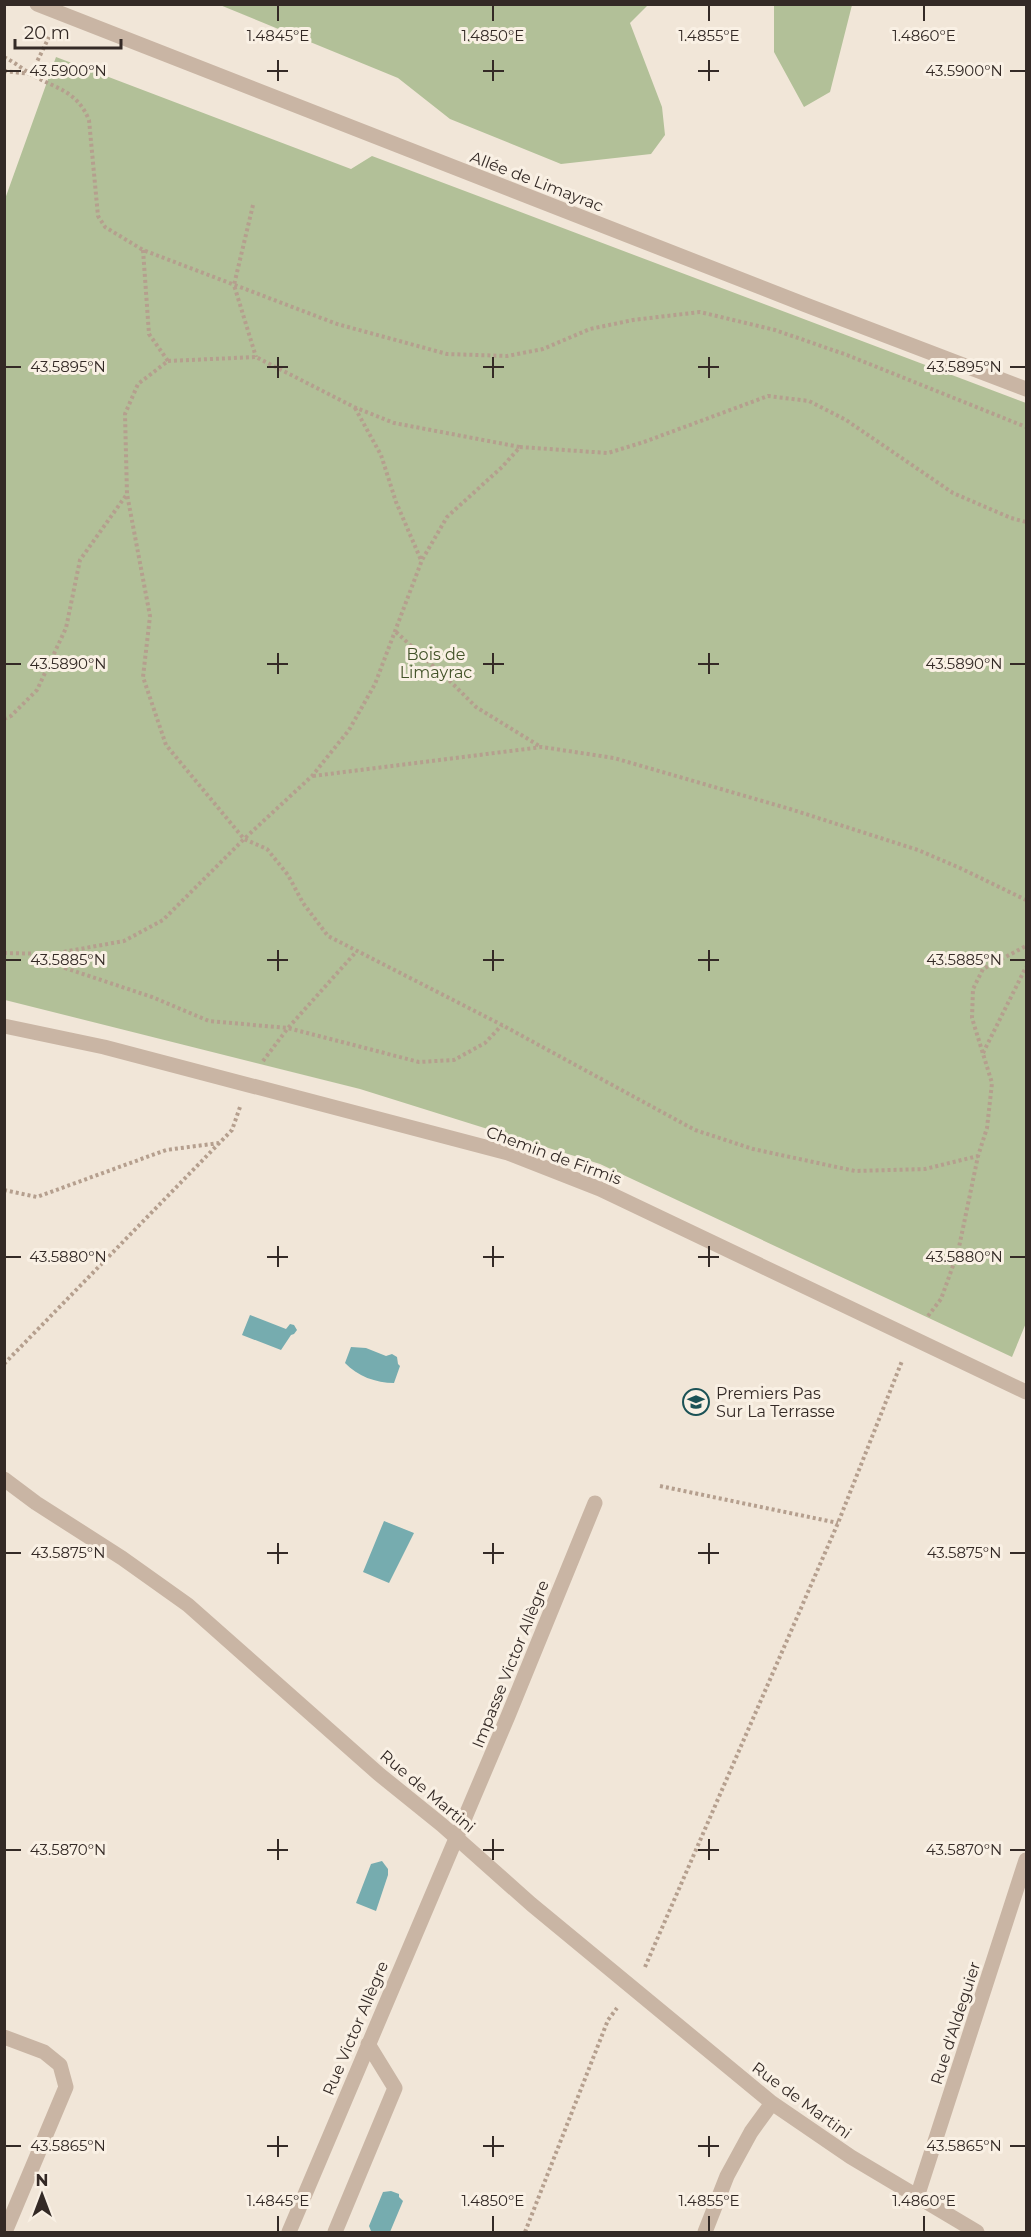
<svg xmlns="http://www.w3.org/2000/svg" width="1031" height="2237" viewBox="0 0 1031 2237" font-family="Montserrat,sans-serif">
<style>
.green{fill:#b2c098}
.water{fill:#76acaf}
.lines{fill:none;stroke-linecap:round;stroke-linejoin:round}
.path{stroke:#b59f8e;stroke-width:4;stroke-dasharray:3 3;stroke-linecap:butt}
.minor{stroke:#c9b5a4;stroke-width:15}
.ticks{fill:none;stroke:#342a26;stroke-width:2}
.labels{text-anchor:middle;stroke-width:6;stroke-linejoin:round;paint-order:stroke}
.street-label{font-size:16px;fill:#342a26;stroke:#f9f0e4}
.park-label{font-size:16px;fill:#435329;stroke:#f9f0e4}
.poi-label{font-size:16px;fill:#342a26;stroke:#f9f0e4;text-anchor:start}
.ticks-label{font-size:15px;text-anchor:middle;fill:#342a26;stroke:#f9f0e4;stroke-width:6;stroke-linejoin:round;paint-order:stroke}
</style>
<rect width="100%" height="100%" fill="#f1e6d8"/>
<path class="green" d="M220,5H648L630,23L662,107L665,135L651,154L561,164L450,119L398,78Z
M774,5H852L830,92L804,107L774,52Z
M56,57L351,169L372,156L1026,403V1323L1012,1357L600,1164L360,1089L5,1000V199Z"/>
<path class="water" d="M250,1315L286,1329L290,1324L294,1325L297,1330L294,1334L291,1335L281,1350L242,1335Z
M351,1347L366,1348L386,1356L392,1354L397,1357L398,1364L400,1366L394,1383C376,1383 357,1376 345,1363Z
M384,1521L414,1533L389,1583L363,1572Z
M382,1861L388,1869V1875L376,1911L356,1903L371,1864Z
M391,2191L399,2194V2197L403,2201L390,2232L371,2231L369,2226L383,2192Z"/>
<g class="lines">
<path class="path" d="M4,57C14,62 23,69 32,75C57,89 77,91 89,120L98,216L105,227L143,250L337,324L447,354L507,356L543,349L590,329L633,320L700,312L775,330L847,355L1026,427
M4,71L31,74L49,37
M253,205L234,285L256,357
M143,250L149,334L168,361L138,384L125,414L127,494L150,616L143,677L166,745L244,839L267,849L288,875L303,903L328,936L502,1025L695,1130L753,1149L855,1171L925,1169L978,1156
M168,361L256,357L354,407L394,423L520,447
M355,408L381,455L396,502L421,560
M396,632L455,686L476,707L541,747
M4,719L11,716L37,690L66,628L80,560L127,494
M313,776L542,747L614,758L790,809L918,850L960,868L1026,900
M4,953L52,954L124,941L163,920L244,839L312,776L349,730L375,684L422,560L447,517L502,467L520,447L608,453L644,442L768,396L809,401L846,420L953,493L1011,518L1026,522
M52,955L65,968L152,997L209,1021L288,1028L419,1062L454,1060L485,1043L502,1025
M983,1053L1026,967
M263,1061L288,1028L356,952
M4,1190L37,1197L166,1150L219,1143
M928,1316L941,1299L958,1252L978,1156L987,1128L992,1083L972,1018L973,989L983,969L1026,946
M4,1364L232,1130L240,1107
M660,1486L838,1523
M645,1967L838,1523L902,1361
M525,2232L608,2020L617,2008"/>
<path class="minor" d="M37,4L806,305L1026,389
M4,1026L104,1047L508,1153L600,1189L1026,1392
M4,1479L36,1503L122,1558L188,1605L380,1775L442,1825L531,1904L772,2103L851,2157L977,2232
M4,2037L44,2052L60,2065L66,2087L5,2232
M917,2197L1026,1860
M289,2232L508,1716L595,1503
M335,2232L395,2088L368,2044
M705,2232L727,2176L751,2132L772,2103"/>
</g>
<path class="ticks" d="M278,6V21M493,6V21M709,6V21M924,6V21M278,60V81M493,60V81M709,60V81M6,71H21M267,71H288M483,71H504M698,71H719M1010,71H1025M278,357V378M493,357V378M709,357V378M6,367H21M267,367H288M483,367H504M698,367H719M1010,367H1025M278,653V674M493,653V674M709,653V674M6,664H21M267,664H288M483,664H504M698,664H719M1010,664H1025M278,950V971M493,950V971M709,950V971M6,960H21M267,960H288M483,960H504M698,960H719M1010,960H1025M278,1246V1267M493,1246V1267M709,1246V1267M6,1257H21M267,1257H288M483,1257H504M698,1257H719M1010,1257H1025M278,1543V1564M493,1543V1564M709,1543V1564M6,1553H21M267,1553H288M483,1553H504M698,1553H719M1010,1553H1025M278,1839V1860M493,1839V1860M709,1839V1860M6,1850H21M267,1850H288M483,1850H504M698,1850H719M1010,1850H1025M278,2136V2157M493,2136V2157M709,2136V2157M6,2146H21M267,2146H288M483,2146H504M698,2146H719M1010,2146H1025M278,2216V2231M493,2216V2231M709,2216V2231M924,2216V2231"/>
<defs>
<symbol id="school-ring" viewBox="-11 -11 22 22"><circle r="9.5" fill="#f9f0e4" stroke="#1b5256" stroke-width="1.5"/><path d="M0-5L7-2L0 1L-7-2ZM-4 1L0 2.5L4 1V4Q0 6-4 4Z" fill="#1b5256"/></symbol>
</defs>
<g fill-rule="evenodd">
<use href="#school-ring" x="681" y="1387" width="30" height="30"/>
</g>
<g class="labels">
<g class="street-label">
<text transform="translate(537 181) rotate(21)" y="6">Allée de Limayrac</text>
<text transform="translate(554 1155) rotate(20)" y="6">Chemin de Firmis</text>
<text transform="translate(510 1664) rotate(-68)" y="6">Impasse Victor Allègre</text>
<text transform="translate(428 1791) rotate(40)" y="6">Rue de Martini</text>
<text transform="translate(955 2023) rotate(-72)" y="6">Rue d'Aldeguier</text>
<text transform="translate(355 2028) rotate(-67)" y="6">Rue Victor Allègre</text>
<text transform="translate(802 2100) rotate(36)" y="6">Rue de Martini</text>
</g>
<g class="park-label">
<text x="436" y="660">Bois de<tspan x="436" dy="18">Limayrac</tspan></text>
</g>
<g class="poi-label">
<text x="716" y="1399">Premiers Pas<tspan x="716" dy="18">Sur La Terrasse</tspan></text>
</g>
</g>
<g class="ticks-label">
<text x="278" y="41">1.4845°E</text>
<text x="493" y="41">1.4850°E</text>
<text x="709" y="41">1.4855°E</text>
<text x="924" y="41">1.4860°E</text>
<text x="68" y="76">43.5900°N</text>
<text x="964" y="76">43.5900°N</text>
<text x="68" y="372">43.5895°N</text>
<text x="964" y="372">43.5895°N</text>
<text x="68" y="669">43.5890°N</text>
<text x="964" y="669">43.5890°N</text>
<text x="68" y="965">43.5885°N</text>
<text x="964" y="965">43.5885°N</text>
<text x="68" y="1262">43.5880°N</text>
<text x="964" y="1262">43.5880°N</text>
<text x="68" y="1558">43.5875°N</text>
<text x="964" y="1558">43.5875°N</text>
<text x="68" y="1855">43.5870°N</text>
<text x="964" y="1855">43.5870°N</text>
<text x="68" y="2151">43.5865°N</text>
<text x="964" y="2151">43.5865°N</text>
<text x="278" y="2206">1.4845°E</text>
<text x="493" y="2206">1.4850°E</text>
<text x="709" y="2206">1.4855°E</text>
<text x="924" y="2206">1.4860°E</text>
</g>
<rect width="1031" height="2237" fill="none" stroke="#342a26" stroke-width="12"/>
<g transform="translate(42 2195)" stroke="#f9f0e4" stroke-width="4.5" paint-order="stroke">
<path d="M0-4.5L10 22L0 15L-10 22Z" fill="#342a26"/>
<text y="-9" font-size="16" font-weight="bold" text-anchor="middle" fill="#342a26">N</text>
</g>
<path d="M15 39v9h106v-9" fill="none" stroke="#342a26" stroke-width="3"/>
<text x="24" y="39" font-size="18" fill="#342a26" stroke="#f9f0e4" stroke-width="4.5" paint-order="stroke">20 m</text>
</svg>
